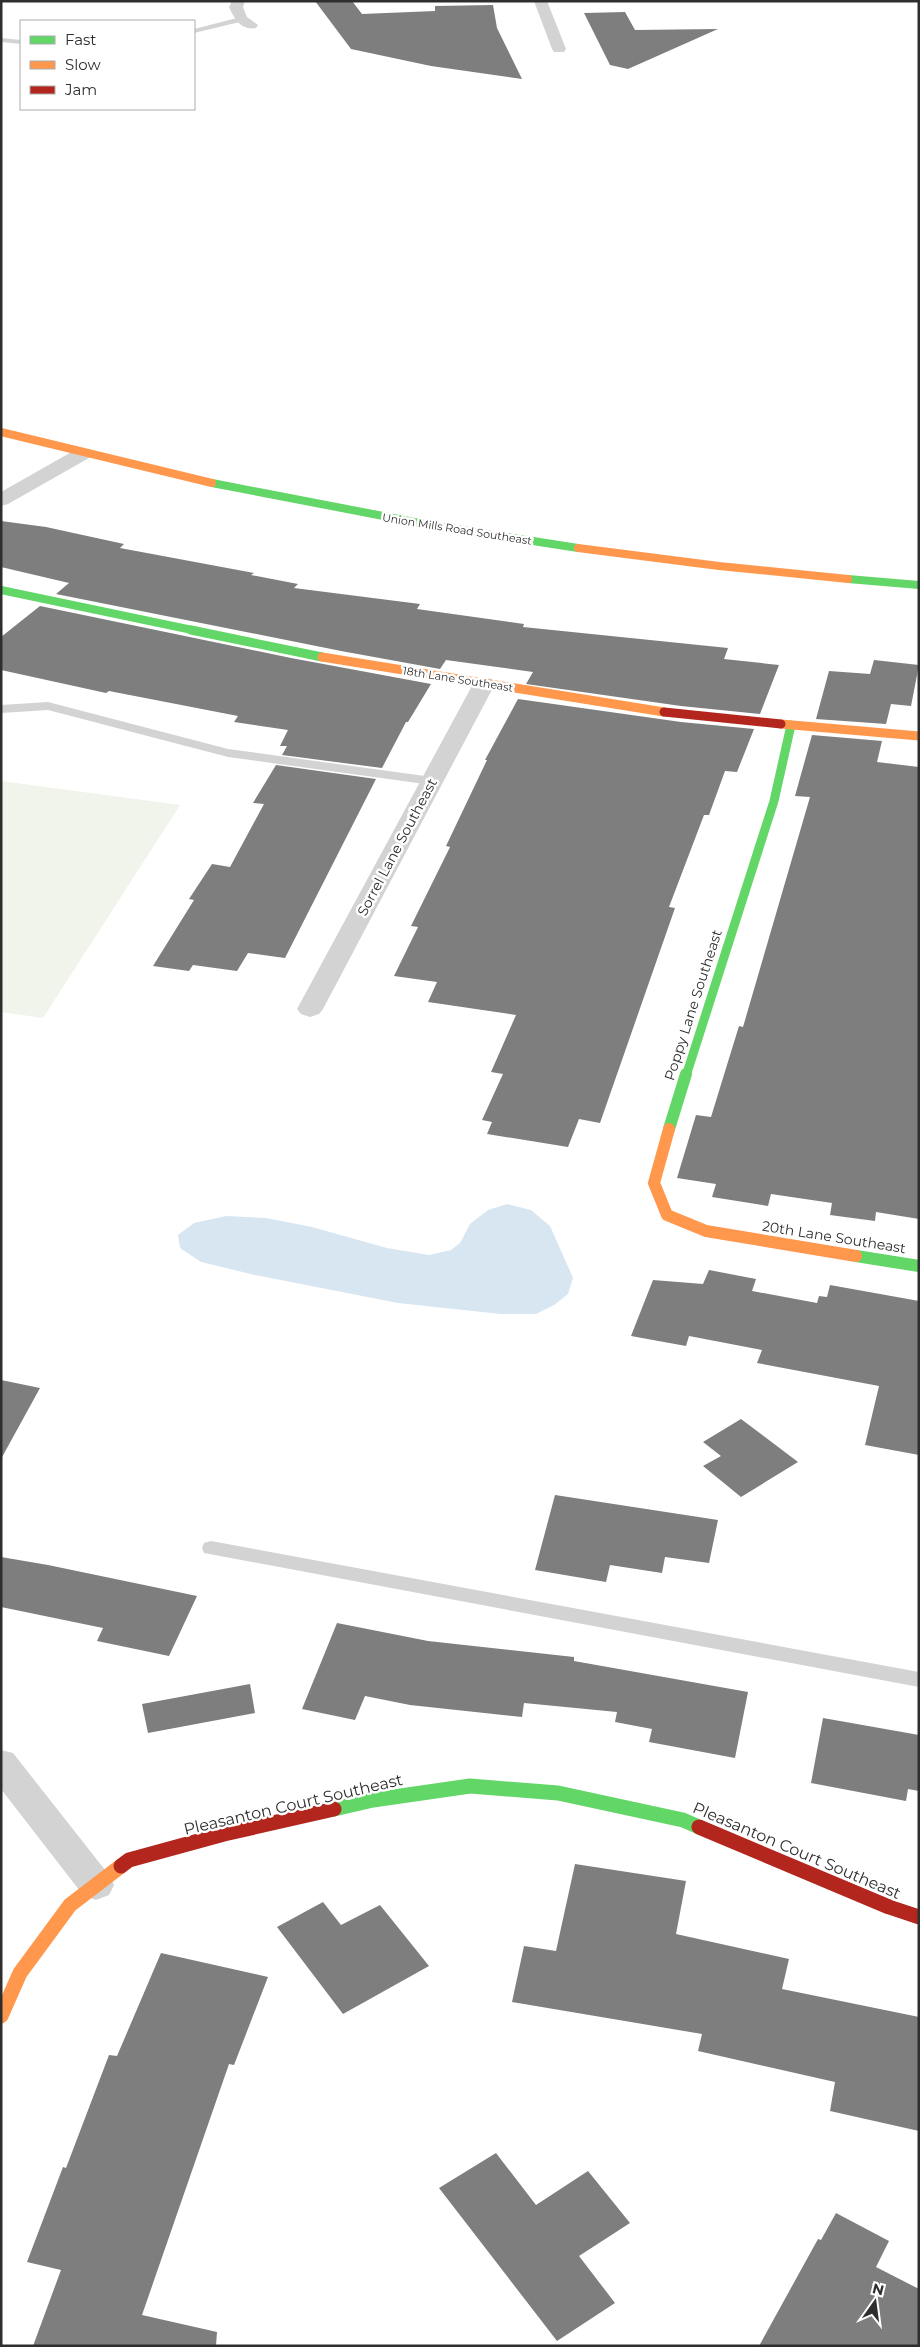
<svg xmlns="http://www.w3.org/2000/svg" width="920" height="2347" viewBox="0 0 920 2347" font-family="Montserrat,sans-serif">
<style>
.green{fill:#f0f4eb}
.water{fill:#d8e6f2}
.building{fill:#7e7e7e}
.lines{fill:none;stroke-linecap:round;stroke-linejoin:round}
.lane{fill:#d3d3d3;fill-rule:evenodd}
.street{fill:#d3d3d3;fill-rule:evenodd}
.fast-far3{stroke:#63d668;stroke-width:8}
.fast-far2{stroke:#63d668;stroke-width:9}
.fast-far1{stroke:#63d668;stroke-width:12}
.fast{stroke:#63d668;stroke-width:15}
.slow-far3{stroke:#ff974d;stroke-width:8}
.slow-far2{stroke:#ff974d;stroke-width:9}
.slow-far1{stroke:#ff974d;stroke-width:12}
.slow{stroke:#ff974d;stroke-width:15}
.jam-far1{stroke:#b3261e;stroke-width:9}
.jam{stroke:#b3261e;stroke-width:15}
.labels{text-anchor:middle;stroke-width:5;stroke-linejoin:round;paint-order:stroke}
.far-street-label{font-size:11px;fill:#2e2e2e;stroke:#fff}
.street-label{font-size:14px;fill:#2e2e2e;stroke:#fff}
.near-street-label{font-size:16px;fill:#2e2e2e;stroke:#fff}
</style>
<rect width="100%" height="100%" fill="#fff"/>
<path class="green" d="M1,781L180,805L43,1018L1,1012Z"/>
<path class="water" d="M507,1204L531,1210L550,1226L573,1278L568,1294L554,1305L536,1314H501L398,1303L255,1275L201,1262L180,1248L178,1235L194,1223L226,1216L266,1218L312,1227L387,1248L429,1255L451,1250L460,1243L470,1224L488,1210Z"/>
<path class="building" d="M315,1H352L362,14L435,11V6L493,5L497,28L522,79L431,66L351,49Z
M625,12L635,30L718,29L628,69L610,65L584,13Z
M1,521L46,527L124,544L120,548L254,573L251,575L298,584L294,588L420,604L417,609L524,624L523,627L728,648L724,659L779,665L760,714L681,706L526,684L533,672L446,660L440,669L341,651L56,594L69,583L1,567Z
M40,606L291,658L431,684L408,722H406L382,768L282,755L287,746H280L288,730L234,722L238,716L109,691L106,693L1,670V637Z
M874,660L919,665L911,706L891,704L886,724L816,719L829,671L870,674Z
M518,699L681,722L754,729L737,772L725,771L709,815H704L669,907L675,908L600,1123L579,1119L568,1147L487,1134L492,1122L482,1120L503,1074L491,1072L516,1015L428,1002L437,982L394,976L418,927L411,926L450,847L446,846L487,760H485Z
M812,735L882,741L877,762L919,767V1219L876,1212L875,1221L830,1215L832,1203L771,1194L768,1206L712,1197L716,1184L677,1178L696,1115L711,1117L739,1026L743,1027L810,797L795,796Z
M276,765L376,779L285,958L248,953L237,971L193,965L189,971L153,966L194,900L189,899L212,864L230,867L264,804L253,803Z
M709,1270L756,1279L752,1291L817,1303L819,1296L827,1297L830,1285L919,1301V1455L865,1445L879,1386L757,1363L762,1350L689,1336L686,1346L631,1336L653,1280L703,1284Z
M1,1380L40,1388L1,1459Z
M741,1419L798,1462L741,1497L703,1466L721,1456L703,1442Z
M555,1495L718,1520L709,1563L665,1557L662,1573L610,1565L606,1582L535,1570Z
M1,1557L48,1565L197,1596L169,1656L97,1641L103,1628L1,1607Z
M337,1623L428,1641L574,1657V1661L748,1692L735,1758L649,1742L652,1729L615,1722L617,1712L524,1703L522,1717L410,1705L365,1696L355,1720L302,1709Z
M250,1684L255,1713L148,1733L142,1704Z
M823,1718L919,1735V1791L908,1789L906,1801L811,1783Z
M575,1864L686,1881L676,1934L789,1959L782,1989L919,2017V2131L830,2111L835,2082L698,2051L702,2034L512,2002L524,1946L556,1951Z
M323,1902L341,1925L380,1905L429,1966L343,2014L277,1927Z
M161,1953L268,1977L234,2065L229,2064L142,2315L217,2332L216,2346H33L61,2270L27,2262L63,2167L66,2168L109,2055L117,2056Z
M496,2153L536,2205L588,2171L630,2223L579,2256L615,2303L557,2341L439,2188Z
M836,2213L889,2241L876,2267L919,2289V2346H759L818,2239L821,2240Z"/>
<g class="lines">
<path class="lane" d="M241,17H244V21L194,33V29Z
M1,38L21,40V44L1,42Z
M48,702L228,749L432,777L439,781L432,785L228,757L48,710L1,713V705Z
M211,1541L919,1672V1687L204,1553L202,1548L204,1543Z"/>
<path class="street" d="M232,1H245L243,7L247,17L258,25L256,28C241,31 234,18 229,7Z
M534,1H547L566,49L564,52H554L552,49Z
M82,448L89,450L91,454L89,458L8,504L1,506V492L75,450Z
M484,678L492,679L495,684L323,1009L319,1014L310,1017L301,1014L297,1009L473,684L476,679Z
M1,1750L13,1753L109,1875L114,1885L109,1895L96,1900L83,1895L1,1789Z"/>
<path class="fast-far3" d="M212,483L430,525L578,548
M848,579L919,585
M1,590L197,631"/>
<path class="fast-far2" d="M191,630L322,657
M686,1076L774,801L791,725"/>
<path class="fast-far1" d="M669,1129L686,1074
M856,1256L919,1266"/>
<path class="fast" d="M334,1809L373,1800L470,1786L558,1793L683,1820L699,1827"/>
<path class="slow-far3" d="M1,432L212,483
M578,548L719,566L848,579"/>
<path class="slow-far2" d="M322,657L664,712
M781,724L919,736"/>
<path class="slow-far1" d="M669,1129L654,1183L667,1215L706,1231L856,1256"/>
<path class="slow" d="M1,2016L20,1973L70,1905L121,1866"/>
<path class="jam-far1" d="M664,712L781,724"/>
<path class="jam" d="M699,1827L889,1907L919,1917
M121,1866L129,1860L224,1834L334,1809"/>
</g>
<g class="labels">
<g class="far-street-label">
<text transform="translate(457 529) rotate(9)" y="4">Union Mills Road Southeast</text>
<text transform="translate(458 679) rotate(9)" y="4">18th Lane Southeast</text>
</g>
<g class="street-label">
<text transform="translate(397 847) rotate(-62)" y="5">Sorrel Lane Southeast</text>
<text transform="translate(693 1005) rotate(-72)" y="5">Poppy Lane Southeast</text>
<text transform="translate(834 1237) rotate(9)" y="5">20th Lane Southeast</text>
</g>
<g class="near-street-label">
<text transform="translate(293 1804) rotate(-13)" y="6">Pleasanton Court Southeast</text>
<text transform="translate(797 1850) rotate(23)" y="6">Pleasanton Court Southeast</text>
</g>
</g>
<rect width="920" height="2347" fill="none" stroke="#2e2e2e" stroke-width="5"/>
<rect x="20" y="20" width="175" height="90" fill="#ffffff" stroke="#ababab"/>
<rect x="30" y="36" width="25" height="8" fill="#63d668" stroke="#ababab"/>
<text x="65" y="45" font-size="15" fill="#2e2e2e">Fast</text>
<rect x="30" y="61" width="25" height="8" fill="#ff974d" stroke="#ababab"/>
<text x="65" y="70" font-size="15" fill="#2e2e2e">Slow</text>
<rect x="30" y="86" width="25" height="8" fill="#b3261e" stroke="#ababab"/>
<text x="65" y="95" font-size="15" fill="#2e2e2e">Jam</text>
<g transform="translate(875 2302) rotate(14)" stroke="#ffffff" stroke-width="4" paint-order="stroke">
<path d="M0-4L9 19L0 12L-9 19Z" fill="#2e2e2e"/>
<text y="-8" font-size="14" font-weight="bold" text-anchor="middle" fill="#2e2e2e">N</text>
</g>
</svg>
